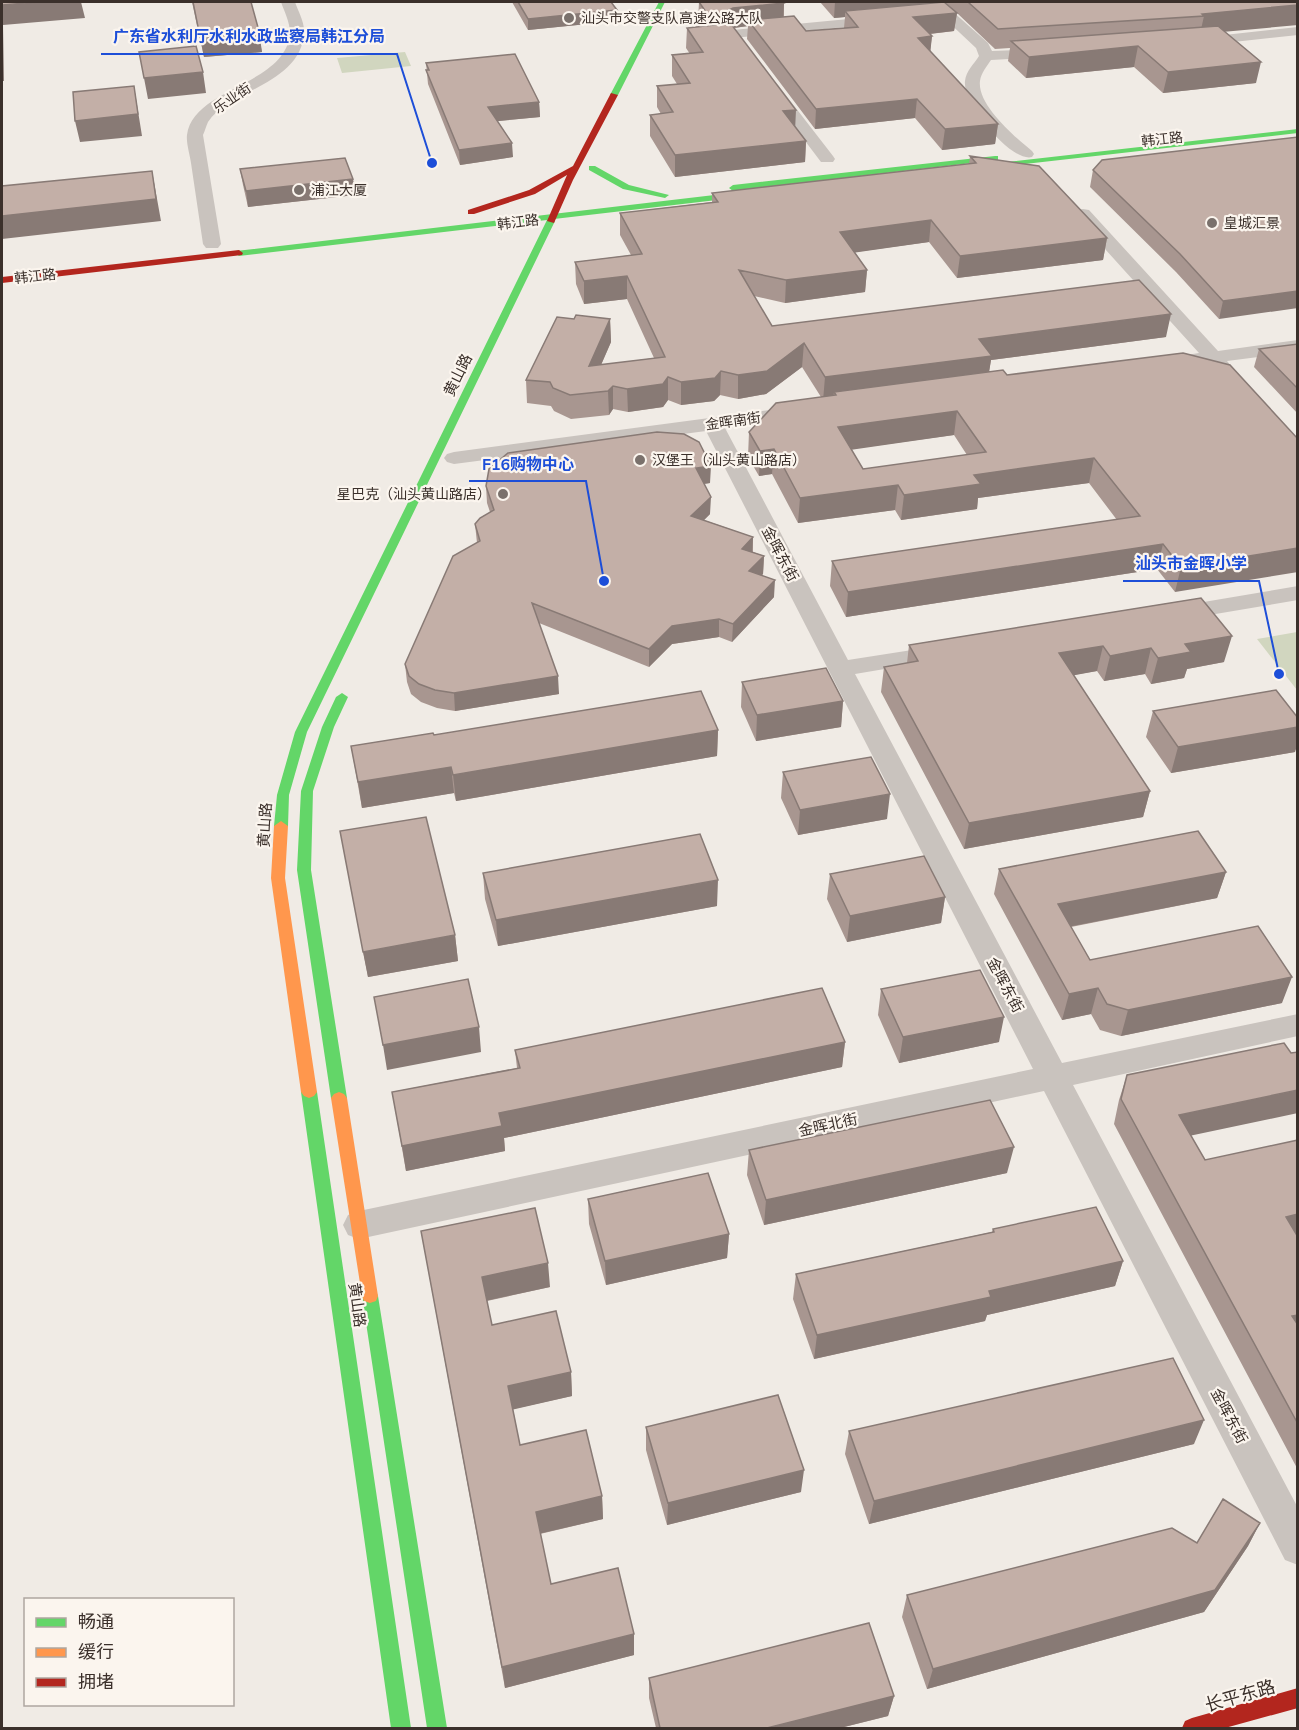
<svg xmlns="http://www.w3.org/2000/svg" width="1299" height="1730" viewBox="0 0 1299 1730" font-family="'Nunito Sans','Noto Sans SC',sans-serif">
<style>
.green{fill:#d1d6bf}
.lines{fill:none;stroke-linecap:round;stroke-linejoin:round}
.street{fill:#c9c3be;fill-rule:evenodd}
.fast{fill:#63d668;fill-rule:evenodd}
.slow{fill:#ff974d;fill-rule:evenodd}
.jam{fill:#b3261e;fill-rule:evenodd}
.wall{fill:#a89690;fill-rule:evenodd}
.shaded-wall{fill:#887a75}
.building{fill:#c3afa7;stroke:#887a75;stroke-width:1.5;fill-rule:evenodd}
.poi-dot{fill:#7a716c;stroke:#fbf5ee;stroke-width:2}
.labels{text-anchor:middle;stroke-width:4.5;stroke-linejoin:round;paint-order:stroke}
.far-poi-label{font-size:14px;fill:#3b302b;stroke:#fbf5ee;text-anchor:start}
.far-street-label{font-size:14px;fill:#3b302b;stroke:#fbf5ee}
.street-label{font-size:15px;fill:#3b302b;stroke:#fbf5ee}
.near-street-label{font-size:18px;fill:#3b302b;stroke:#fbf5ee}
.leader{fill:none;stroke:#1d4ed8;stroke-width:2}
.callout-dot{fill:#1d4ed8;stroke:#fbf5ee;stroke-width:2}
.callout-label{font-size:16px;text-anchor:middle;font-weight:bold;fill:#1d4ed8;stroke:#fbf5ee;stroke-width:4.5;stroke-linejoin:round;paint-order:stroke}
</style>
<rect width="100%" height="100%" fill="#f0ebe5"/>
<path class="green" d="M405,52L411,66L342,73L337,58Z
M1297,632H1298L1297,690L1257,639Z"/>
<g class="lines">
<path class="street" d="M281,2H295C298,11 305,23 304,33C301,84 229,90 208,122C206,126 205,131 203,135L221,244L218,248H206L203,244C199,217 195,190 191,163C190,155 186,143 187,135C193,87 286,86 290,33C290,22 284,11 281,2Z
M927,2H942L988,43L992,51L1045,49L1052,53L1045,57L991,60C987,66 981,73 980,81C977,105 1015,137 1032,151L1034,154L1032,157C1011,163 962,102 965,81C966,71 974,64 979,56L976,48Z
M880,16L887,20L885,23L733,38L726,34L733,30Z
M1298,27V35L1197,46L1190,42L1197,38Z
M773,83L778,85L833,156L835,159L833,162H821L765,88Z
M1083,209L1089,210L1218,351L1298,340V352L1227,361L1231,366L1228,370C1218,372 1215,371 1208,364L1168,369L1161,367L1158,363L1161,359L1199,353L1077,218L1074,214L1077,210Z
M800,406L807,408L810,412L807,416L725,428L848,660L944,645L952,647L956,652L952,657L944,659L855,674L1062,1063L1298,1014V1036L1073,1085L1298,1508V1565L1285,1560L1044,1091L359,1239L348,1235L343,1225L348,1215L359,1211L1033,1069L706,431L454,464L447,462L444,458L447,454L454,452Z
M1298,586V600L1174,621L1166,619L1162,614L1166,609L1174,607Z"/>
<path class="fast" d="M659,2H665L618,95L611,97L610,95Z
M1298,129V133L972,170L968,168L972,166Z
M995,156H998V160L733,191L729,188L733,185Z
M589,166H595L629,185L669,195L665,198L623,189L589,170Z
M757,190L760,191V195L554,219L555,221L307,732L289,795L288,826L281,831L276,829L274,826L277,795L295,732L547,220L239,256L235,253L236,251Z
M342,693L348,697L334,727L313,791L311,870L347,1098L344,1102L339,1104L334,1102L331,1098L297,870L301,791L322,727L336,697Z
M309,1086L314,1088L317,1092L411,1728H391L301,1092L304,1088Z
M370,1289L376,1291L378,1296L447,1728H427L362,1296L364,1291Z"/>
<path class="slow" d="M281,821L288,826L285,878L317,1092L314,1096L309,1098L304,1096L301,1092L271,878L274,826Z
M339,1092L344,1094L347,1098L378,1296L376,1301L370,1303L364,1301L362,1296L331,1098L334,1094Z"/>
<path class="jam" d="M611,93L618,95L573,180L554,223L547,221L567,175L535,194L474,214H468V210L529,190L573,166Z
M239,250L243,253L242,255L2,283V277Z
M1298,1688V1708L1225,1728H1182L1185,1721L1192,1718Z"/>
</g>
<path class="wall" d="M192,2H251L262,52L204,57Z
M512,2H611L617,10V21L528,30Z
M699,2H784H783L784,3V17L806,31L844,28L845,17L834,18L820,2H931V3L944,2H1298L1224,31L1256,83L1163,93L1134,67L1026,78L1008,61L1010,48L995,49L957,13L954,31L930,34L932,36L930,51L998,124L995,144L942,150L915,118L815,129L747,39L748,26L734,28L795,126L806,141L805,162L675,177L650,136V115L661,114L657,107V86L677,84L672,76V55L690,54L686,48L687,28L702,26L698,21Z
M426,63L539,102L540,117L497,121L513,157L460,165L428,84Z
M1298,137L1219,319L1176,272L1090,187L1093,170Z
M970,156L1107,238L1103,260L957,278L929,242L855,252L867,270L865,292L785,303L754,296L772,326L1166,337L991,360L989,371L1298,439L1175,592L1157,569L846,617L830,586L832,561L1117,520L1089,483L978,498L977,509L901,520L895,510L798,523L772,474L759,476L748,457L749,432L821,397L802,367L766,394L738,399L720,395L714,401L681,405L668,400L663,407L628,412L613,409L609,415L571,419L554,411L551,406L527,403L526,380L574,319H610L611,342L601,365L654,358L627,299L584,304L576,284L575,262L631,255L620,235V213L712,202V193L969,164ZM954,435L967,455L863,469L851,449Z
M240,169L353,179L355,195L248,207L243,185Z
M1298,344V414L1254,367L1259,349Z
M710,483L704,484L710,514L704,520L753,537V552L764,556L763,574L762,575L774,597L732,642L719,637L672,644L649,667L539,623L559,694L455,711L437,708L421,702L411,694L407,682L405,664L477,543L475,524L490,512L487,503L486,486Z
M1201,598L1224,662L1187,669L1184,678L1151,684L1145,674L1104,681L1097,671L1073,675L1150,791L1143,817L964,849L881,692L884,667L907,663L909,645Z
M742,682L843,701L841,727L756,741L741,707Z
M1153,711L1295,752L1171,773L1146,737Z
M718,730L717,756L456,801L454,793L362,808L351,746L434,735Z
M783,772L887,819L798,835L781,798Z
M340,831L455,935L458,961L368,977Z
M999,869L1226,872L1217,898L1071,927L1090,960L1282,1003L1121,1036L1100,1030L1091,1014L1062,1020L994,894Z
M483,873L717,906L498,946L485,899Z
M830,874L945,897L941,923L847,942L827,899Z
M881,989L999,1042L899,1063L878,1015Z
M845,1042L842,1067L504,1138L505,1151L406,1171L392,1092L517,1068L515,1050Z
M1127,1075L1191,1136L1205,1160L1298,1237V1470L1114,1124L1119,1100Z
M749,1150L1007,1173L764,1225L747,1175Z
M588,1199L729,1234L727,1258L606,1285L589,1224Z
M993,1229L1123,1261L1115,1286L987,1315L985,1321L814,1359L793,1299L796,1274L992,1232Z
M421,1231L550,1287L487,1301L492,1325L571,1372L572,1396L513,1409L520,1445L602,1496L603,1519L540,1534L551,1584L634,1634V1655L505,1688Z
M646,1427L801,1492L667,1525L646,1450Z
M849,1431L1194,1444L869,1524L845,1454Z
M1260,1523L1248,1546L1204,1612L927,1689L902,1617L907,1595L1197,1543Z
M649,1678L894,1696L888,1716L840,1728H656L649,1698Z"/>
<path class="shaded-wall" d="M38,2H81L85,18L3,25L4,81H2V5Z
M835,2H931L930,8L845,11V17L834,18Z
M784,3L783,23L748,20V26L733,28L725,16V12L733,8Z
M1298,5V25L1200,34L1204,16L1202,14Z
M617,10V21L528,30V19Z
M957,13L954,31L911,36L913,17Z
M259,31L262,52L204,57L200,37Z
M932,36L930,55L918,38Z
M1138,46L1134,67L1026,78L1029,57Z
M1261,62L1256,83L1163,93L1168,72Z
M203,72L206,93L148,99L144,78Z
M134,86L142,136L80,142L75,121Z
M917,99L915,118L815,129L816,109Z
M539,102L540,117L488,122V107Z
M796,110L795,131L783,111Z
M998,124L995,144L942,150L945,129Z
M806,141L805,162L675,177V155Z
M512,143L513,157L460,165L459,150Z
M152,171L161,221L2,239V216Z
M353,179L355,195L248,207L246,191Z
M931,220L929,242L838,255L840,232Z
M1107,238L1103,260L957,278L960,256Z
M867,270L865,292L785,303L786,280Z
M627,276V299L584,304V281Z
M1298,291V308L1219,319L1223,301Z
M1171,314L1166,337L991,360L988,379L836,395L834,392L833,399L823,401L825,377L979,339Z
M610,319L611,342L590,390L589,366Z
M804,343L802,367L766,394L738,399V375Z
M721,371L720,395L714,401L681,405V382Z
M668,377V400L663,407L628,412L627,389Z
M613,386V409L609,415L608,391Z
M957,411L954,435L836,452L838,427Z
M774,449L772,474L759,476L760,451Z
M1094,458L1089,483L978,498L977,509L901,520L904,495L974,475Z
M711,466L710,483L696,485V468Z
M898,485L895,510L798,523L800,498Z
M711,497L710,514L691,533V516Z
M753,537L752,555L742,549Z
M1163,544L1157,569L846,617L848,592Z
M1298,548V572L1175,592L1181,567Z
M764,556L763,574L748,589L749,571Z
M775,580L774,597L732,642L733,624Z
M719,619V637L672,644L649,667V649L672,626Z
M1232,636L1224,662L1187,669L1184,678L1151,684L1158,658L1185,644Z
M1103,646L1097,671L1054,679L1059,653Z
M1151,648L1145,674L1104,681L1110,656Z
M558,676L559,694L455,711L454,693Z
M843,701L841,727L756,741L757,715Z
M1298,727V743L1295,752L1171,773L1178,747Z
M718,730L717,756L456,801L453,775Z
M451,767L454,793L362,808L358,782Z
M1150,791L1143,817L964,849L969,823Z
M890,794L887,819L798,835L800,810Z
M1226,872L1217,898L1052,930L1058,904Z
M718,880L717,906L498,946L496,920Z
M945,897L941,923L847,942L850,916Z
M455,935L458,961L368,977L363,952Z
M1292,977L1282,1003L1121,1036L1128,1010Z
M1098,988L1091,1014L1062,1020L1069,994Z
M1004,1017L999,1042L899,1063L903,1037Z
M479,1027L481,1052L387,1070L383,1045Z
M845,1042L842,1067L504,1138L505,1151L406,1171L402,1146L499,1113Z
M1298,1090V1113L1170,1140L1179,1115Z
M1014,1147L1007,1173L764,1225L766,1200Z
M1298,1214V1237L1286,1217Z
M729,1234L727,1258L606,1285L605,1261Z
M1123,1261L1115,1286L987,1315L985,1321L814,1359L817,1335L989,1291Z
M548,1263L550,1287L485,1301L482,1277Z
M1298,1315V1336L1292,1316Z
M571,1372L572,1396L511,1410L508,1386Z
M1204,1420L1194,1444L869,1524L874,1501Z
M804,1470L801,1492L667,1525L668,1503Z
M602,1496L603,1519L538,1534L536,1512Z
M1260,1523L1248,1546L1204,1612L927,1689L933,1669Z
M634,1634V1655L505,1688L502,1667Z
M894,1696L888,1716L840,1728H767Z"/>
<path class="building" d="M2,2H38L2,5Z
M193,2H251L259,31L200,37Z
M518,2H611L617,10L528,19Z
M699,2H783L784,3L733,8L725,12V16L796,110L783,111L806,141L675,155L650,115L673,112L657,86L690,83L672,55L703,52L687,28L715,25Z
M944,2L957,13L913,17L932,36L918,38L998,124L945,129L917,99L816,109L748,20L794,16L806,31L858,27L845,11Z
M968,2H1298V5L1202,14L1204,16L998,29Z
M1218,26L1261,62L1168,72L1138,46L1029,57L1011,41Z
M196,46L203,72L144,78L139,52Z
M515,54L539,102L488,107L512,143L459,150L426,70H429L426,63Z
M134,86L138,114L75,121L73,92Z
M1298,137V291L1223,301L1180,254L1093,170L1102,160Z
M970,156L1039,166L1107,238L960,256L931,220L840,232L867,270L786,280L739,270L772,326L1139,280L1171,314L979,339L992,356L825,377L804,343L767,371L738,375L721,371L715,378L681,382L668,377L663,384L627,389L613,386L608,391L570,395L553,388L550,382L526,380L557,317L574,319L576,315L610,319L589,366L665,357L627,276L584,281L575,262L642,254L620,213L718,202L712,193L976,163Z
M345,158L353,179L246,191L240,169Z
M152,171L156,199L2,216V186Z
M1298,344V389L1259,349Z
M1183,353L1230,365L1298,439V548L1181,567L1163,544L848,592L832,561L1140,516L1094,458L974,475L981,484L904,495L898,485L800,498L774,449L760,451L749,432L776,403L836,395L834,392L1003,370L1007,375ZM957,411L986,452L863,469L838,427Z
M657,432L684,434L699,442L711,466L696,468L711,497L691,516L753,537L742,549L764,556L749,571L775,580L733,624L719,619L672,626L649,649L532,603L558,676L454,693L435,690L419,684L409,676L405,664L453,556L480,541L475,524L480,518L494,510L486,486L489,469L508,453Z
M1201,598L1232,636L1185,644L1191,652L1158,658L1151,648L1110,656L1103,646L1059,653L1150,791L969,823L884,667L918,661L909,645Z
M826,668L843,701L757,715L742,682Z
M1276,690L1298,718V727L1178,747L1153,711Z
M701,691L718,730L453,775L451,767L358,782L351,746L433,733L434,735Z
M871,757L890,794L800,810L783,772Z
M426,817L455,935L363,952L340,831Z
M1198,831L1226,872L1058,904L1090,960L1258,926L1292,977L1128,1010L1107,1004L1098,988L1069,994L999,869Z
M700,834L718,880L496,920L483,873Z
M924,856L945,897L850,916L830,874Z
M980,970L1004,1017L903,1037L881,989Z
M468,979L479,1027L383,1045L374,997Z
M822,988L845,1042L499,1113L502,1126L402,1146L392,1092L520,1068L515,1050Z
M1284,1043L1291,1053L1298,1052V1090L1179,1115L1205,1160L1298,1140V1214L1286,1217L1298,1237V1315L1292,1316L1298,1325V1424L1121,1099L1127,1075Z
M990,1100L1014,1147L766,1200L749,1150Z
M708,1173L729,1234L605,1261L588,1199Z
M1096,1207L1123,1261L989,1291L991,1297L817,1335L796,1274L994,1232L993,1229Z
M535,1208L548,1263L482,1277L492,1325L556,1311L571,1372L508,1386L520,1445L586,1430L602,1496L536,1512L551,1584L618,1568L634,1634L502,1667L421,1231Z
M1173,1358L1204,1420L874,1501L849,1431Z
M778,1395L804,1470L668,1503L646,1427Z
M1223,1499L1260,1523L1215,1590L933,1669L907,1595L1172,1528L1197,1543Z
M869,1623L894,1696L767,1728H660L649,1678Z"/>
<g class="poi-dot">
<circle cx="569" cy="18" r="6"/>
<circle cx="299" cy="190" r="6"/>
<circle cx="1212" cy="223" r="6"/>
<circle cx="640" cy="460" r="6"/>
<circle cx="503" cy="494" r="6"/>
</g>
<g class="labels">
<g class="far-poi-label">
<text x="581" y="23">汕头市交警支队高速公路大队</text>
<text x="311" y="195">浦江大厦</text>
<text x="1224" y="228">皇城汇景</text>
<text x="652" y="465">汉堡王（汕头黄山路店）</text>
<text x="491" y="499" text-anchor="end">星巴克（汕头黄山路店）</text>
</g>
<g class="far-street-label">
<text transform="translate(232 98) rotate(-34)" y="5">乐业街</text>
<text transform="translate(1162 139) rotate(-6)" y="5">韩江路</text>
<text transform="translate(518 222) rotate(-7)" y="5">韩江路</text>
<text transform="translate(35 276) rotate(-6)" y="5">韩江路</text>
<text transform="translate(733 421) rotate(-8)" y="5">金晖南街</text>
</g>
<g class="street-label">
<text transform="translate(458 375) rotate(-64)" y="5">黄山路</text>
<text transform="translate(780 554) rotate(62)" y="5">金晖东街</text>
<text transform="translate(265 825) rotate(-87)" y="5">黄山路</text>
<text transform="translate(1005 985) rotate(62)" y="5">金晖东街</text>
<text transform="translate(828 1125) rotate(-12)" y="5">金晖北街</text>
<text transform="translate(357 1305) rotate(82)" y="5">黄山路</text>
<text transform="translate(1229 1416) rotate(62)" y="5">金晖东街</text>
</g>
<g class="near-street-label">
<text transform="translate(1240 1696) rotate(-16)" y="6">长平东路</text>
</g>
</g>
<path class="leader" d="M432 163L397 54H101M604 581L586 481H469M1279 674L1259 581H1123"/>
<g class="callout-dot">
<circle cx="432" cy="163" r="6"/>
<circle cx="604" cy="581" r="6"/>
<circle cx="1279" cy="674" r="6"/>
</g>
<g class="callout-label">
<text x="249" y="42">广东省水利厅水利水政监察局韩江分局</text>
<text x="528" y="470">F16购物中心</text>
<text x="1191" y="569">汕头市金晖小学</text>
</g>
<rect width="1299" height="1730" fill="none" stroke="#3b302b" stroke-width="6"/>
<rect x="24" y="1598" width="210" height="108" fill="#fbf5ee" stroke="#aea6a0" stroke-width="1.5"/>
<rect x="36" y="1618" width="30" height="9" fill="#63d668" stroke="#aea6a0" stroke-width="1.5"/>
<text x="78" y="1628" font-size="18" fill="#3b302b">畅通</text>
<rect x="36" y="1648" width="30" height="9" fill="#ff974d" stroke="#aea6a0" stroke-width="1.5"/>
<text x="78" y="1658" font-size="18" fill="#3b302b">缓行</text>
<rect x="36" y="1678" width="30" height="9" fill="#b3261e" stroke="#aea6a0" stroke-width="1.5"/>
<text x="78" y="1688" font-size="18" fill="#3b302b">拥堵</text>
</svg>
